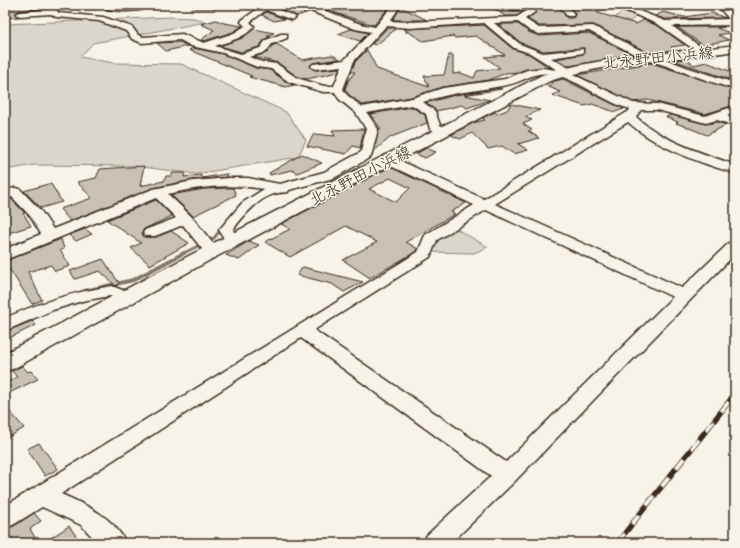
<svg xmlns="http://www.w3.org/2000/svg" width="740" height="548" viewBox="0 0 740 548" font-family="Caveat,'Klee One',sans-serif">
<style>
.green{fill:#dbd6cb;stroke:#8b8074}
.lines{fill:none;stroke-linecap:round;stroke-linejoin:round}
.stream-far3{stroke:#84786c;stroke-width:2}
.stream-far2{stroke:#84786c;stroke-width:2.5}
.stream-far1{stroke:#84786c;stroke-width:3}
.stream{stroke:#84786c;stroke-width:4}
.building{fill:#c8c1b6;stroke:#3b2a1e;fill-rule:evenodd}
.minor-casing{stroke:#3b2a1e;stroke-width:3}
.major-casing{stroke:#3b2a1e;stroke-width:3}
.minor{fill:#f7f3e8;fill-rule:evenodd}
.major{fill:#f7f3e8;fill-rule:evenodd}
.rail-casing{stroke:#3b2a1e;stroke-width:5.5}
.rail{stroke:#f7f3e8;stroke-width:4;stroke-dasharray:12;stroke-linecap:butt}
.labels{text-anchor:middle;stroke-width:3;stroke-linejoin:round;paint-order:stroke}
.street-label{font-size:16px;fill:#3b2a1e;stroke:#f7f3e8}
</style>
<rect width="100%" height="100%" fill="#f7f3e8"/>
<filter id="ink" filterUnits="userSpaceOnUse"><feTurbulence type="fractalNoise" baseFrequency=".025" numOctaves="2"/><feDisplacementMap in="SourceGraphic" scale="8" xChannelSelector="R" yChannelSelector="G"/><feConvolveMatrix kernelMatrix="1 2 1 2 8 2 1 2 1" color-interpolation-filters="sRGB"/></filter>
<g filter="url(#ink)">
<path class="green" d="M623,10L637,15L631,21L614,19Z
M172,17L194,18L206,22L93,43L80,57L114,63L181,64L286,112L306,140L298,157L196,174L135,166L34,165L5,170V24Z
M453,227L488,247L474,253L429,252L434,238Z"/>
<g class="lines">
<path class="stream-far3" d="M631,6L635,5
M727,9L725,7L735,8
M592,12L614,7
M406,32L428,26
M349,55L361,43
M343,67L344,64"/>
<path class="stream-far2" d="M334,86L343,66
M333,92L341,100"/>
<path class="stream-far1" d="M182,254L214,238L222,228"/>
<path class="stream" d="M85,291L133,280L184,253"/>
</g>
<path class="building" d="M5,5H49V8L19,11L15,13L19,17L7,18Z
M288,5H295L309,12L297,16L277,8Z
M310,5H391L374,25Z
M533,5H558L567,18H573L575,15L569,5H580L584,8H592L598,13L636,24L644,20L658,26L685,45L671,47L675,50L649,53L594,25L539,26L528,19L536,12Z
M401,7L427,20H393Z
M266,12L285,19L274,21L262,15Z
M499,12H523L517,16H505Z
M663,12L684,17L712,13L726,18L665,19L655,16Z
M216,20L224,23L242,26L233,32L204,41L201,40L214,30L201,24Z
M498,24H518L529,32L539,36L589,33L633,55L569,66L556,59L583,54L584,48L543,51L521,43Z
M484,25L513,49L529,54L550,68L527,69L518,72L506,73L489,80L443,87L412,97L362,105L348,94L345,89L348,81L355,72H351L355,62L367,50L377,69L429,87L424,76L444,75L449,55H453V74L461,73L474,78L477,71L500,68L485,57L505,55L476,36L455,38L453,36L423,41L404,29Z
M677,27H725L717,28L730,33L718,35L729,40L703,45Z
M387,28H397L376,45L372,44Z
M254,29L274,33L267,36L270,37L265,39L259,47L241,52L220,46L242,38Z
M351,29L355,30L368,33L360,41L338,34Z
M180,42L188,46L166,51L157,43Z
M277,44L302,60L332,55L340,59L313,63L310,66L316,70L340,68L338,72L307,79L298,77L278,63L254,57L266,53L273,45Z
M193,48L223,54L256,68L270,70L288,83L294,85L286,87L249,77L252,76L189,50Z
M686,59L694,65L706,62L735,73V81L673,60Z
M651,63L735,90V105L705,114L648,100L633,102L577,75Z
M563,79L611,103L624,109L615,112L592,104L584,106L552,95L560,92L547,86L552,84L551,82Z
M500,88L502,89L464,95L490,100L467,108L462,105L436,111L426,103L455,95Z
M511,104L540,110L525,117L532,120L523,124L532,130L528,131L539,138L518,144L528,150L514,154L502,146L488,149L472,133L460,139L451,135L473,123L485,120L482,118L495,112L497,114L507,110Z
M412,107L425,115L427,123L391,137L374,151L379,129H381L370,114Z
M671,115L706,124L717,122L726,125L707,135L676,123L678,122L666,117Z
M364,129L360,148L353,146L346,154L307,146L314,134L335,136L332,130Z
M426,148L436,152L425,158L416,154Z
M302,154L322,163L297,173L292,170L270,175L269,173Z
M144,166L140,186L164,181L166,176H171L172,173H185L184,177L201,175L202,178L227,174L228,177L193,180L153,188L70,221L60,209L92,198L77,182L96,178L100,169Z
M390,167L466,203L451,212L455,214L406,242L418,249L410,255L370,278L343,260L377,242L346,226L290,257L265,242L290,229L281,224ZM390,178L410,188L396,202L369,189Z
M48,184H51L62,202L41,208L24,191Z
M228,188H233L236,195L193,216L171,195L204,189Z
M5,199H11L25,213H23L31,226L5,234Z
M156,200L172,216L144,229L142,232L144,237H156L171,231L189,243L150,265L131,248L141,243L107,220Z
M85,229L92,234L76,241L69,235Z
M61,239L64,249L60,250L70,266L55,271L51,265L28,272L42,300L32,304L10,270L5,272V261Z
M249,241L259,245L239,260L226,255Z
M103,259L119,283L116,286L100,271L75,279L70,271Z
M303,267L363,282L344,292L332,284L297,275Z
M32,321L36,325L5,340V332Z
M22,366L28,372L31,371L38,379L5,395V383L17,377L12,371Z
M5,406L24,428L5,439Z
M39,443L58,469L45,476L27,449Z
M34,513L41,521L30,529L38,543H15L5,529L14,526Z
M69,526L81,543H43Z"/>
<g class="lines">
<defs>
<path id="minor" d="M51,5H59L57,11L59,13L103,17L132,27L138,35L143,37L182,34L204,43L234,33L245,26L241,22L242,20L259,8L258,5H267L296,17L292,20L266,10L250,22L254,26C246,38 229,41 215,46L241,54L260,48L266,40L281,34H287V38L272,44L266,52L249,57L262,62L277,64L297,78L324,86H334L342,66L316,69L313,68L311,66L313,64L344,60L371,32L355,29L296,5C323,5 348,23 375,27L393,5H401L390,21L410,22L517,17L526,11V10H498L494,8L498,6L531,5L535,12L525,19L539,28L593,26L650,55H655L686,67L735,83V89C704,81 674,67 644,59L589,31L539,34L530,31L518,22L494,23L520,44L543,53L583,49V53L551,58L571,69L572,71L570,73L633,103L657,104L705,116L735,106V113L727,116L735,119V126L717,120L706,123L657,110H641L636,117C664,142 700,152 735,165V173C701,164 654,146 628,122L495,204L682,288L730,242L735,240V254L515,481L451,543H423L427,535L491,476L301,338L61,494C86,505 114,517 126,543H98L81,525L42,507L13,525L5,528V506L418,252L425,235L474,205L384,163L382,160L384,157H392L484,199L629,111L630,109C605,102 584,84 560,76C536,68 527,81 507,85C478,91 451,92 423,102L435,111L440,125L450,131L448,133L444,135L430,129L426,114L412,105L367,113L378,129L371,157L334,178L289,190L288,192C284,193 282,192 279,193C261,195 243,216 233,230L240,241L237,244H227L219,230L242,203L264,189C232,184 200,186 168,194L191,216L219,251L216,254H206L183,225L155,236H145L143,233L145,230L176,218L156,198L5,260V249L41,234L30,216L12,197L5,198V190L15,188L20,189L41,211L53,229L153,189L193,181L229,178H248L280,184L324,172L361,152L366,129L356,113L339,99L335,92H323L289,82L271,69L257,67L223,53L191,46L180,40L142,43L132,39L126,31L99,21L56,17L51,14L20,16L16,14L20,12L50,9ZM484,23L514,48L530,53L557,70L543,68L527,70L505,79L443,88L412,98L362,107L347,95L343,89L354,61L386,26L410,28ZM486,210L673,297L506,462L314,330L430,257L437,240Z
M99,5L124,7L152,5C143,13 108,13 99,5Z
M192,5H241L237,7H196Z
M559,5H567L574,14L573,16H567Z
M613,5H624L665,21L729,19L717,5H725L735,16V25L672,26L705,50V54L702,55L659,25Z
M112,286L130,293L132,297L130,301L124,302L110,296L82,301L53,310L5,331V318C41,302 73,292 112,286Z"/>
<path id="major" d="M735,45V51C673,61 610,61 550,81L212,259L13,369L5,371V353L198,251L542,75C605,55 670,54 735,45Z"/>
</defs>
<use href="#minor" class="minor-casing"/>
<use href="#major" class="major-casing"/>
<use href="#minor" class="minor"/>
<use href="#major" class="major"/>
<defs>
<path id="rail" d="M617,543L735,394"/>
</defs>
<use href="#rail" class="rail-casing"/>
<use href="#rail" class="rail"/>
</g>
</g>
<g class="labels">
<g class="street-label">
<text transform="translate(658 57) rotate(-6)" y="6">北永野田小浜線</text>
<text transform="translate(360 175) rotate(-27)" y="6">北永野田小浜線</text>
</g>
</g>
<rect width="740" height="548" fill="none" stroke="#f7f3e8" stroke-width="20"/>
<rect x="10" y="10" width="720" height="528" fill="none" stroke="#3b2a1e" stroke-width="1.5" filter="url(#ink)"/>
</svg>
